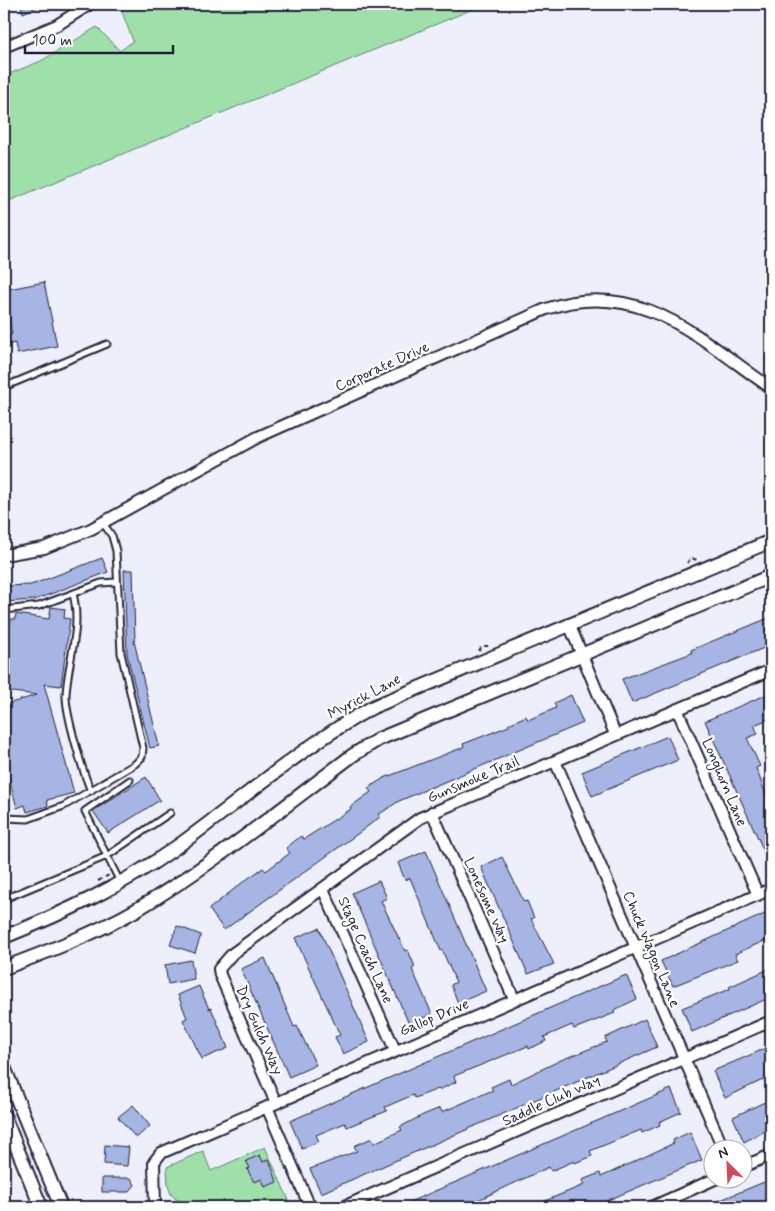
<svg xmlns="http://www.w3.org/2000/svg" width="775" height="1211" viewBox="0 0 775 1211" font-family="Mynerve,sans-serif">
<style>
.green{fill:#9fe0aa;stroke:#608172}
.building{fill:#a6b5e4;stroke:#22223b}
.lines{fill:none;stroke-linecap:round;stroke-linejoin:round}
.service-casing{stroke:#22223b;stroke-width:9}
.minor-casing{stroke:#22223b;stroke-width:14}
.tertiary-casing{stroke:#22223b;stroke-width:16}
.path{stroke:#22223b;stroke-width:2;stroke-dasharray:4 4;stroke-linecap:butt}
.service{stroke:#fff;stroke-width:5}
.minor{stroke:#fff;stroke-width:10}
.tertiary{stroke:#fff;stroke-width:12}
.labels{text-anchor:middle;stroke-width:4.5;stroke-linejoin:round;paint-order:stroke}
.street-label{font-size:15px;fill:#22223b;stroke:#fff}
</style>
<rect width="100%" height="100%" fill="#edf0fa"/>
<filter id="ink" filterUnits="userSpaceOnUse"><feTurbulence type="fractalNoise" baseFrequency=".02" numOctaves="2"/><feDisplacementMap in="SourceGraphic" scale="10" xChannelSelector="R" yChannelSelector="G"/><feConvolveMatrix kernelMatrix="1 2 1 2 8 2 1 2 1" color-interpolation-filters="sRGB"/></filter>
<g filter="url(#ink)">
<path class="green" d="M119,4H485L4,203V76L41,61L97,27L120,51L133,41Z
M265,1147L292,1207C265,1207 196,1211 176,1199C166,1193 168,1177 167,1167L203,1151L211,1171Z"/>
<path class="building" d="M25,4H44L23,13L21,6Z
M44,282L57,346L17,354L15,343L5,345L4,336L12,334L4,290Z
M102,558L108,572L35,600L4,602V586L31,585Z
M124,570H133L135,641H134L159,746L150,748L127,654Z
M51,607L65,609L64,618L70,619L61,686L44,684L74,793L47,800L48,806L27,812L25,805L17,808L4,759V705L37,695L4,691V667L11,619H15L16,614L49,619Z
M771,617V645L632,703L622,679L692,653L691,650Z
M768,694L771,701V718L754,725L758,734L747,738L760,766L756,768L771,808V867L705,721Z
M571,695L583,723L399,801L378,815L380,817L360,832L224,930L209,909L243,882L263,868L266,871L290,853L286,848L301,836L304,839L351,809L350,807L371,792L368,788L384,778L464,747L463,744L509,726V724L526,716L528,720L556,708L554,703Z
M668,736L678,760L592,796L582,772Z
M146,777L160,800L108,833L93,811Z
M426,851L486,991L458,1003L451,985L456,982L442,950L441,951L410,878L405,880L398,863Z
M502,857L524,902L527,901L534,918L531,919L554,964L528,974L481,867Z
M379,881L387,898L381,901L405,951L408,950L415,967L412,969L432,1014L409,1024L352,893Z
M771,911V938L735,954L738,960L673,986L661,961Z
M177,926L201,935L195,953L170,945Z
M319,928L369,1042L343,1054L335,1037L340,1035L295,938Z
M265,958L294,1027L297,1026L316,1065L289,1077L241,969Z
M191,960L194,979L168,984L165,965Z
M771,968V997L692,1032L682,1008L730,989L729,987Z
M626,975L637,999L614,1010L615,1013L574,1029L572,1025L544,1037L546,1041L529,1049L528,1046L454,1076L456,1082L439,1090L438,1089L415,1098L413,1095L385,1107L387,1111L369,1118L347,1127L345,1123L316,1135L319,1141L302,1149L290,1121Z
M199,986L209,1009L211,1008L228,1048L202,1059L183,1020L187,1018L178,995Z
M645,1019L657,1047L321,1193L310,1169L357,1151L354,1146L372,1138L374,1143L402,1130L400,1127L423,1115L440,1108L442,1112L493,1090L491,1087L509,1079L511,1084L561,1060L607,1042L605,1038Z
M771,1046V1076L725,1098L713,1071Z
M671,1089L681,1112L659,1122L660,1125L642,1133L641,1130L590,1151L592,1156L575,1163L574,1161L551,1171L549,1167L476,1201L477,1204L470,1207H398Z
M771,1099V1127L744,1142L733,1117Z
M133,1105L150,1126L136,1138L118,1117Z
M690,1132L702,1160L592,1207H530L584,1185L582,1180L600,1173L601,1177L674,1143L673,1140Z
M105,1145L129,1147L127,1166L104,1164Z
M260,1155L263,1162L269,1159L277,1182L265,1187L262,1179L254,1182L247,1169L250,1168L246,1161Z
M102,1178H131L135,1185L129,1192H102Z
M769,1180L771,1207H704L723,1199Z"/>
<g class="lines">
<defs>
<path id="service" d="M4,387L107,344
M73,594C82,627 68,660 66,694C65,712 83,773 91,791
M4,610L39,606L101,583L116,582
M130,780L85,811L107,856L170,813
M4,818L28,819L64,806L135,764L142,757L143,748L121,653L116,551L112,536L103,523
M4,899L107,856L120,882"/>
<path id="minor" d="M4,47L57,25L90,4
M4,555L44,548L91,529L258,437L546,309C639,277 700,339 771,388
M569,624L615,734
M677,709L758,895
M555,761L723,1148
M432,812L514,999
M323,889L395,1050
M276,1103L220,975L219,969L232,954L420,818L771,670
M267,1107L310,1207
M742,1167L771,1155
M155,1207L154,1162L161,1153L771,889
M343,1207L771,1021
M652,1207L717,1178"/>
<path id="tertiary" d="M4,937C64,913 122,886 175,848C241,801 302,746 373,707L771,541
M4,968C49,951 94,934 136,910C212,865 282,808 353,755L379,739L771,576
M4,1067L61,1207
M4,1116L41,1207"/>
</defs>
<use href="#service" class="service-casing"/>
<use href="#minor" class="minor-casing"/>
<use href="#tertiary" class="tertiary-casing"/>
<path class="path" d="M687,563L691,558L697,560
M479,651L482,646H489
M98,881L109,875"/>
<use href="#service" class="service"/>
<use href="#minor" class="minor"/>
<use href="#tertiary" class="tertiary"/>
</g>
</g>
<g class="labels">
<g class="street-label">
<text transform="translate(382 366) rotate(-24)" y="5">Corporate Drive</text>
<text transform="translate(364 696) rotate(-28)" y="5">Myrick Lane</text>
<text transform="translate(473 779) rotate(-23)" y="5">Gunsmoke Trail</text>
<text transform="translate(725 782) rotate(67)" y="5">Longhorn Lane</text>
<text transform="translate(487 900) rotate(66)" y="5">Lonesome Way</text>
<text transform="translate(652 949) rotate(67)" y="5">Chuck Wagon Lane</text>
<text transform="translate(366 950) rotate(66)" y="5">Stage Coach Lane</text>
<text transform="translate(434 1017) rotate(-23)" y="5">Gallop Drive</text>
<text transform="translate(260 1030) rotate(66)" y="5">Dry Gulch Way</text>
<text transform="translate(551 1100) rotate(-24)" y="5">Saddle Club Way</text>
</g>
</g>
<rect width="775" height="1211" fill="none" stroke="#fff" stroke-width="20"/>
<rect x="10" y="10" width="755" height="1191" fill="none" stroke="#22223b" stroke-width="2" filter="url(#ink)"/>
<g transform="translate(728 1164) rotate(336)"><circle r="24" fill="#ffffff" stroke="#a7a7b1"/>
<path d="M0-4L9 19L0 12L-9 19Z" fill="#d1495b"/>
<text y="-8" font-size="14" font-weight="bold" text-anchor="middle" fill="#22223b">N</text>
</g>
<path d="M25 45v8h148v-8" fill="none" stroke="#22223b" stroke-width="2.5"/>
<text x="32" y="45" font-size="15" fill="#22223b" stroke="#ffffff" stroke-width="4" paint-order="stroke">100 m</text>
</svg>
